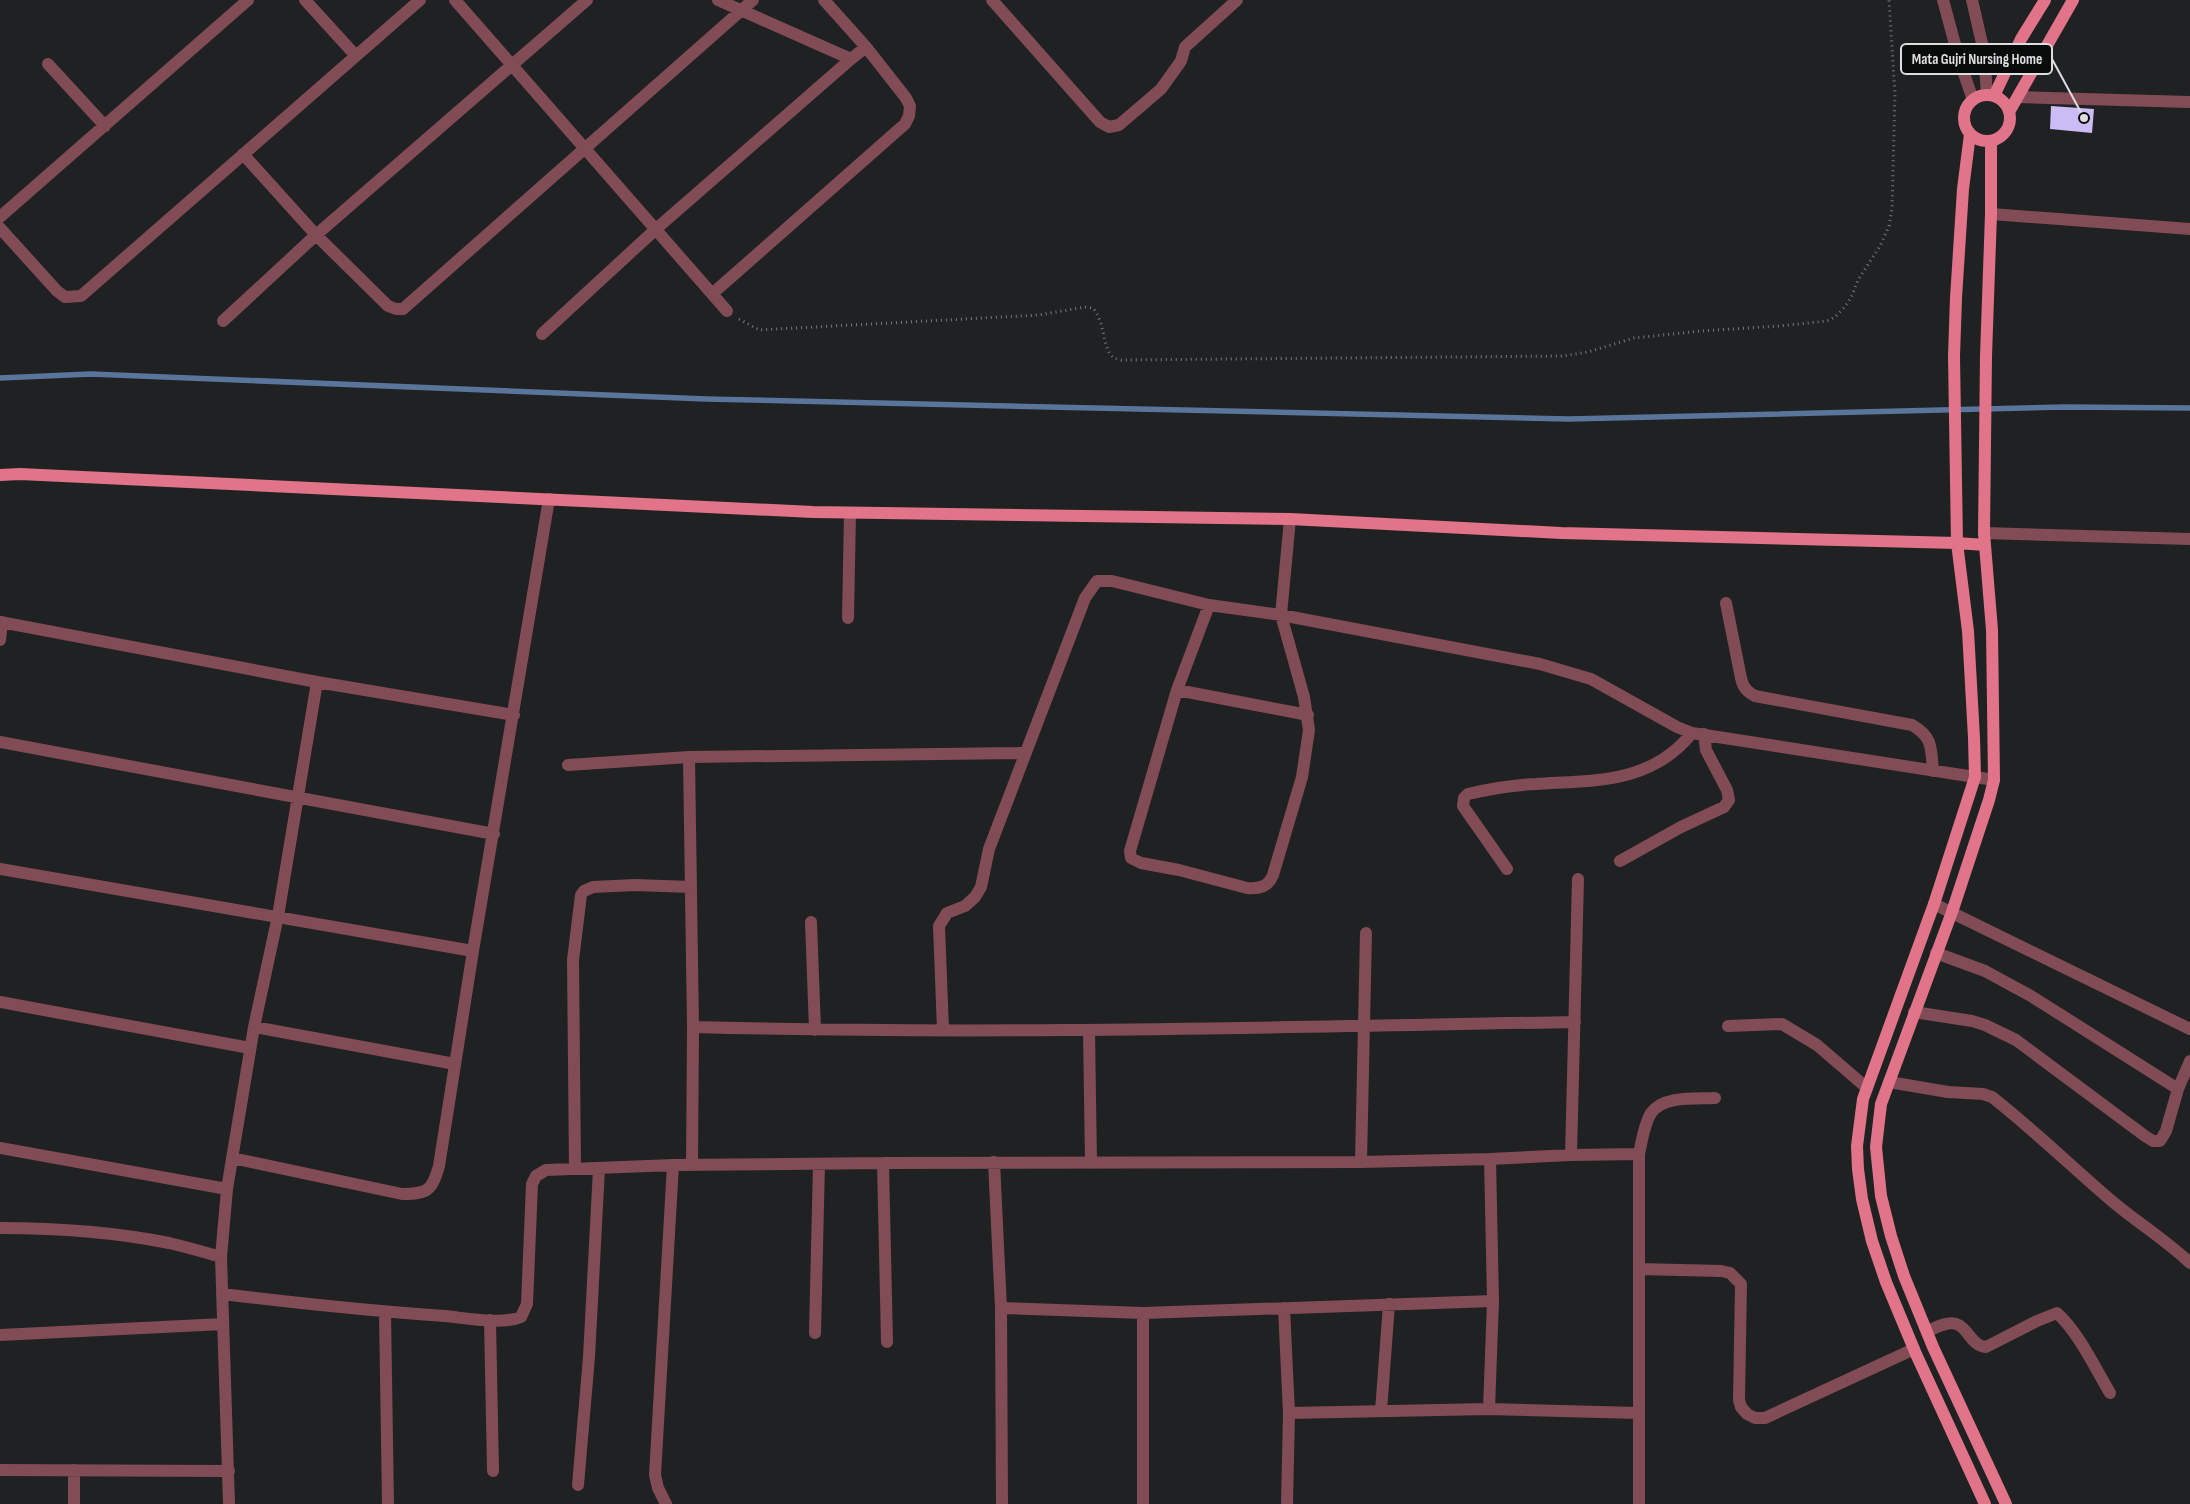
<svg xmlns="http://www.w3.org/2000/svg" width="2190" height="1504" viewBox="0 0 2190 1504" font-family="'Sofia Sans Condensed',sans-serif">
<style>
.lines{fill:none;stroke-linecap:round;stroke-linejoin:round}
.stream{stroke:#5a759b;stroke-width:5.5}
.building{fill:#cbbcf5}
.path{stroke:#78787a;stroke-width:3;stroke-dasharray:1 4;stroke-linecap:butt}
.minor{stroke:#814c55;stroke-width:12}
.major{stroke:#e17488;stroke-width:12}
.leader{fill:none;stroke:#dedee0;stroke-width:2}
.callout-dot{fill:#dedee0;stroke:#0a0b0b;stroke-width:2}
.callout{fill:#0a0b0b;stroke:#dedee0;stroke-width:2}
.callout-label{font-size:15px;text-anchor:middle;font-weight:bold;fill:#dedee0}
</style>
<rect width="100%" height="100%" fill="#202123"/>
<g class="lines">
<path class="stream" d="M0,378L91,374L706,399L1569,419L2066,407L2190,408"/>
</g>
<path class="building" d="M2051,106L2094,109L2092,133L2050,129Z"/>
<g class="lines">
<path class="path" d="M739,319L759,330L1039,315L1085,307L1093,308C1105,324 1102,340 1110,354C1113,358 1116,359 1121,360L1563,356L1588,352L1634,338L1701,331L1779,326L1827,321L1835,317L1843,309L1851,298L1858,280L1880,246L1889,226L1892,209L1895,94L1889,0"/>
<path class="minor" d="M305,0L356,56
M455,0L727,311
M718,0L851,59L866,47
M992,0L1100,122L1109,127L1119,125L1161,89L1181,61L1185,47L1237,0
M1943,0L1959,59L1973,100
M1972,0L1984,52L1987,95
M48,64L105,126
M2018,97L2190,102
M243,154L316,235L388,306L396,309H403L753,0
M1991,214L2190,229
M0,217L248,0
M0,228L57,291L65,297L81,296L420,0
M712,294L905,124L909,116L910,106L906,98L866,47L824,0
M223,321L316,235L587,0
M542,334L656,229L851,59
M1984,533L2190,539
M1726,603L1741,678C1743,687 1746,691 1755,696L1912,725C1933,737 1931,748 1933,771
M1209,605L1177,690L1130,851L1131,858L1141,863L1179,870L1247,888C1259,889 1268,887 1273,875L1302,777L1309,730L1304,697L1281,615L1290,519
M848,618L850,513
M0,622L317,682L514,715
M0,640L2,622
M1177,690L1308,715
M0,742L494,834
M689,757L693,1027L692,1165
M568,765L689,757L1026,753
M1620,861L1681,827L1724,807L1729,800L1727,790L1706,750L1704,734
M0,869L473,951
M1507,869L1463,806L1464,798L1468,794C1490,789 1514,785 1536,784C1595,780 1651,784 1692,733
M1934,904L2190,1029
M811,922L815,1030
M1936,953L1985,971L2031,996L2178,1089
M0,1002L250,1048
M1914,1012L1972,1021L1985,1025L2016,1040L2145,1136L2153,1141H2160L2166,1131L2178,1089L2190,1061
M1728,1026L1782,1024L1817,1045L1867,1088
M254,1027L455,1064
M693,1027C987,1035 1281,1027 1575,1022
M943,1030L939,926L947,913L965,906L975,897L981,887L989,849L1085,598L1097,581H1112L1209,605L1281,615L1540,664L1591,679L1677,727L1692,733L1994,780
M1089,1030L1091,1163
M1889,1082L1948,1092L1983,1094L1992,1097C2034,1130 2072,1167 2113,1202C2138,1223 2166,1240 2190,1263
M0,1148L227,1189
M1571,1155L1578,879
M232,1158L402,1194C427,1194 432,1191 439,1166L473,951L549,499
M1490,1159L1571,1155L1639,1154
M994,1162L1001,1308L1143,1313V1504
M1361,1162L1366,933
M575,1168L573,960L581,895L584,891L593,887L635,885L691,887
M0,1228C56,1228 114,1232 169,1243C186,1247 204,1252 221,1257
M1639,1269L1721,1271L1730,1273L1741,1284L1739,1400L1741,1407L1747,1414L1755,1418H1765L1914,1349
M222,1294C296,1303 371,1311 445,1316C466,1318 502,1325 521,1317L527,1304L532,1184L536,1176L546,1170L673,1165L883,1163
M1001,1308L1002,1504
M1284,1308L1289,1413L1287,1504
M385,1312L388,1504
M1143,1313L1493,1301
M490,1320L493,1471
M1927,1331C1933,1329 1940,1325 1946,1324C1967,1318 1968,1346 1986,1347L2037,1321L2057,1313C2079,1333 2095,1368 2110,1393
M815,1333L819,1164
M0,1335L223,1324
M887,1342L883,1163L1361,1162L1490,1159L1493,1301L1489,1409L1638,1413
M1381,1411L1389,1304
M1289,1413L1489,1409
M0,1470L229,1471
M578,1485L589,1357L599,1169
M74,1504V1470
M229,1504L221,1257L227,1189L254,1027L278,916L317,682
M666,1504L658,1488L655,1475L673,1165
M1639,1504V1154C1642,1141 1644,1124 1651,1113C1664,1095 1697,1099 1715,1098"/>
<path class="major" d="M1964 118a23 23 0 1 1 46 0a23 23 0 1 1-46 0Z
M1994,96L2021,39L2045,0
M2009,112L2073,0
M1970,134L1963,189L1956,298L1954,356L1957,543L1968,631L1974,738L1975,777L1934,904L1863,1099L1857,1146L1858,1169L1862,1199L1872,1241L1886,1282L1916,1354L1985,1504
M1991,141V214L1986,356L1984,533L1992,630L1994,780L1989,800L1952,912L1881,1104L1876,1147L1881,1196L1891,1236L1904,1276L1933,1347L2006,1504
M0,475L20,474L813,512L1290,519L1561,533L1957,543L1985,545"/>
</g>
<path class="leader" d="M2084 118L2052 59"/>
<circle class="callout-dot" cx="2084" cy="118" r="5"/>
<rect class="callout" x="1901" y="44" width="151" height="30" rx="5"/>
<g class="callout-label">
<text x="1977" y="64">Mata Gujri Nursing Home</text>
</g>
</svg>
